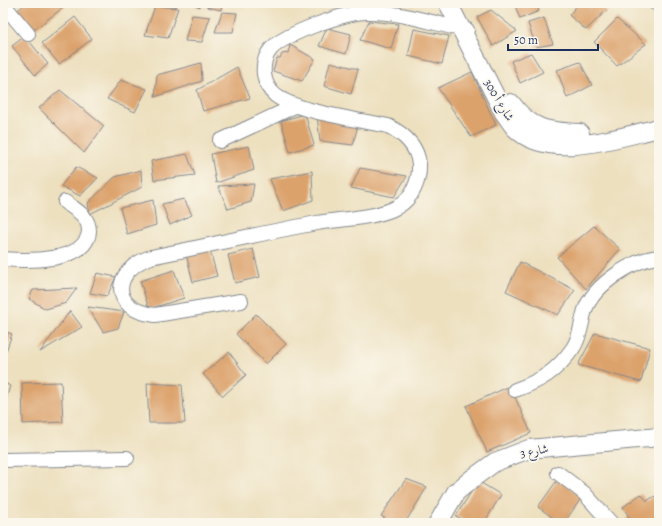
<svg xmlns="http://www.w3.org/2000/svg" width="662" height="526" viewBox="0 0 662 526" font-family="Alegreya,Amiri,serif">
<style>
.building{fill:#dca26c}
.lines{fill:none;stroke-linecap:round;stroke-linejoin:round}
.minor-casing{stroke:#84888e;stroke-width:16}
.tertiary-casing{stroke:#84888e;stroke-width:20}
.minor{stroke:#fff;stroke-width:14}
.tertiary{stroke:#fff;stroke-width:18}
.labels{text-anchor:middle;stroke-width:3.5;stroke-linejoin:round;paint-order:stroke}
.street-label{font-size:12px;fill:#1b2f5e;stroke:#fbf7ec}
</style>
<rect width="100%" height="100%" fill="#fbf7ec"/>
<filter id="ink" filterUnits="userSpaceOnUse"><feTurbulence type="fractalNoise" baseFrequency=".025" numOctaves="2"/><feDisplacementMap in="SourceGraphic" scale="8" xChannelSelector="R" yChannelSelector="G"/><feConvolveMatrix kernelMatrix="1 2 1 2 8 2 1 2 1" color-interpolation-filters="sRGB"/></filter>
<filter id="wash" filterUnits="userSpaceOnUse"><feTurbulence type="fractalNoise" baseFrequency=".012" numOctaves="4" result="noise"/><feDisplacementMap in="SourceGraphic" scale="16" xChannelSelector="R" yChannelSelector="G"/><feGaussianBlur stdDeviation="0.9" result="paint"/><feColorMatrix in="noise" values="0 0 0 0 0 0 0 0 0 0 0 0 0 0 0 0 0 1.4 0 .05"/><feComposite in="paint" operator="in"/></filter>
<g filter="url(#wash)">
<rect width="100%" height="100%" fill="#ede0bf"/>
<g id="blocks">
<path class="building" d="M26,3H67L68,4L31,32L16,12Z
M163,3H177L176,7Z
M190,3H201L200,7Z
M208,3H222L221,10L207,7Z
M514,3H536L539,11L520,19Z
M579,3H604L610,7L586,30L569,15Z
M155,6L178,8L168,38L145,35Z
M491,10L517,31L493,46L477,17Z
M222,12L237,13L233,32H215Z
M192,15L210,17L202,42L185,41Z
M75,17L92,39L59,64L42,43Z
M544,18L553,44L536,47L528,23Z
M617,19L646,44L617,66L594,42Z
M369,21L398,24L391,49L360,40Z
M327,28L351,34L346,54L319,46Z
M414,29L449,36L442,64L408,56Z
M25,36L48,64L35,75L12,46Z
M290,45L315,59L302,81L273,71L277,58H280L282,54L288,53Z
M531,53L543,72L520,83L511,61Z
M330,62L358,69L351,94L324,86Z
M580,62L592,85L567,98L557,70Z
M201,63L202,81L155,97L157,75Z
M237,67L250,98L203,111L197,90Z
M472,72L496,125L471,137L438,88Z
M121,80L147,89L135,112L107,99Z
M60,90L104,126L84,153L39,108Z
M305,114L314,145L290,152L281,121Z
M317,116L359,121L353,145L320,141Z
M249,146L254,170L216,183L211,154Z
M187,154L195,175L154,180L151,161Z
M76,167L98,178L80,196L61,186Z
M360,168L407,176L394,197L351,188Z
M141,170L142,187L90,214L88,203L115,177Z
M312,171L313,200L283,211L270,179Z
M254,184L251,202L228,209L218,186Z
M184,199L192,215L170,225L162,204Z
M153,200L156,225L127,234L120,208Z
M594,226L620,249L586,289L557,257Z
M209,247L217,276L193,282L186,254Z
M253,249L260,277L235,283L228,255Z
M520,262L575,290L558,315L506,291Z
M174,270L184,298L149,309L140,281Z
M97,273L116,277L107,296L90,293Z
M77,288L66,303L46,309L29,299L33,290Z
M88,307L124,312L118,328L103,332Z
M70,311L82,327L40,352Z
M256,314L286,344L266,364L236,334Z
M658,321H659V337L657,335Z
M3,331L12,334L3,360Z
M595,333L650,348L641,382L578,365Z
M659,349V376L657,373V351Z
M229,352L246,375L223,396L203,374Z
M3,382L10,386L3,410Z
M61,382L63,422L23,424L22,383Z
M147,383L182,385L185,423H149Z
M510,386L531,433L487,452L466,406Z
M406,479L427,487L405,523H394L381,516Z
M558,479L582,497L564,523H560L538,507Z
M478,481L501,495L484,523H469L456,516Z
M641,494L647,501L653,497L659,496V523H630L626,518L629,517L623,507Z"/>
</g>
</g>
<g filter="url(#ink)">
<use href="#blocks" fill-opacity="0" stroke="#84888e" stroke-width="1"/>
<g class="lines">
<defs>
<path id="minor" d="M655,3L659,4
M3,4L28,34
M220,141L295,106
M3,259C25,261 87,263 89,231C89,216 76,210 65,202
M241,301L155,315C109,310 112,270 151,257C206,246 262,233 317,223C340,219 378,218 397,207C412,199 420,181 419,164C417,145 404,134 388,126C360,120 296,112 275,95C269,90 265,82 264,74C263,65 265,56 271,49C286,33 344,13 366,12C401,11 433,24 467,30
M515,390C541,381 557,371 573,348C581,336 581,323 585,310C594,285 633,259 659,257
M3,460L127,458
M558,473L584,493L611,523"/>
<path id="tertiary" d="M448,3L504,113C508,118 511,123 515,128C549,162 618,137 659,128
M511,103C530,130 548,132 580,133
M438,523L456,492L473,478L495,462L529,449L659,437"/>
</defs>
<use href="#minor" class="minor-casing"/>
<use href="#tertiary" class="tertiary-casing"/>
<use href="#minor" class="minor"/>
<use href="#tertiary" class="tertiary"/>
</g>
</g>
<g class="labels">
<g class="street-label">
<text transform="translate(499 100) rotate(59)" y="4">شارع أ 300</text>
<text transform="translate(534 451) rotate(-11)" y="4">شارع 3</text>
</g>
</g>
<rect width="662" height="526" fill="none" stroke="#fbf7ec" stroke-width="16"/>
<path d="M508 44v6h90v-6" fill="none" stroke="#1b2f5e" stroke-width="2"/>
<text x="514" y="44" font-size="12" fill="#1b2f5e" stroke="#fbf7ec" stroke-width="3" paint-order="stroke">50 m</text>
</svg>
